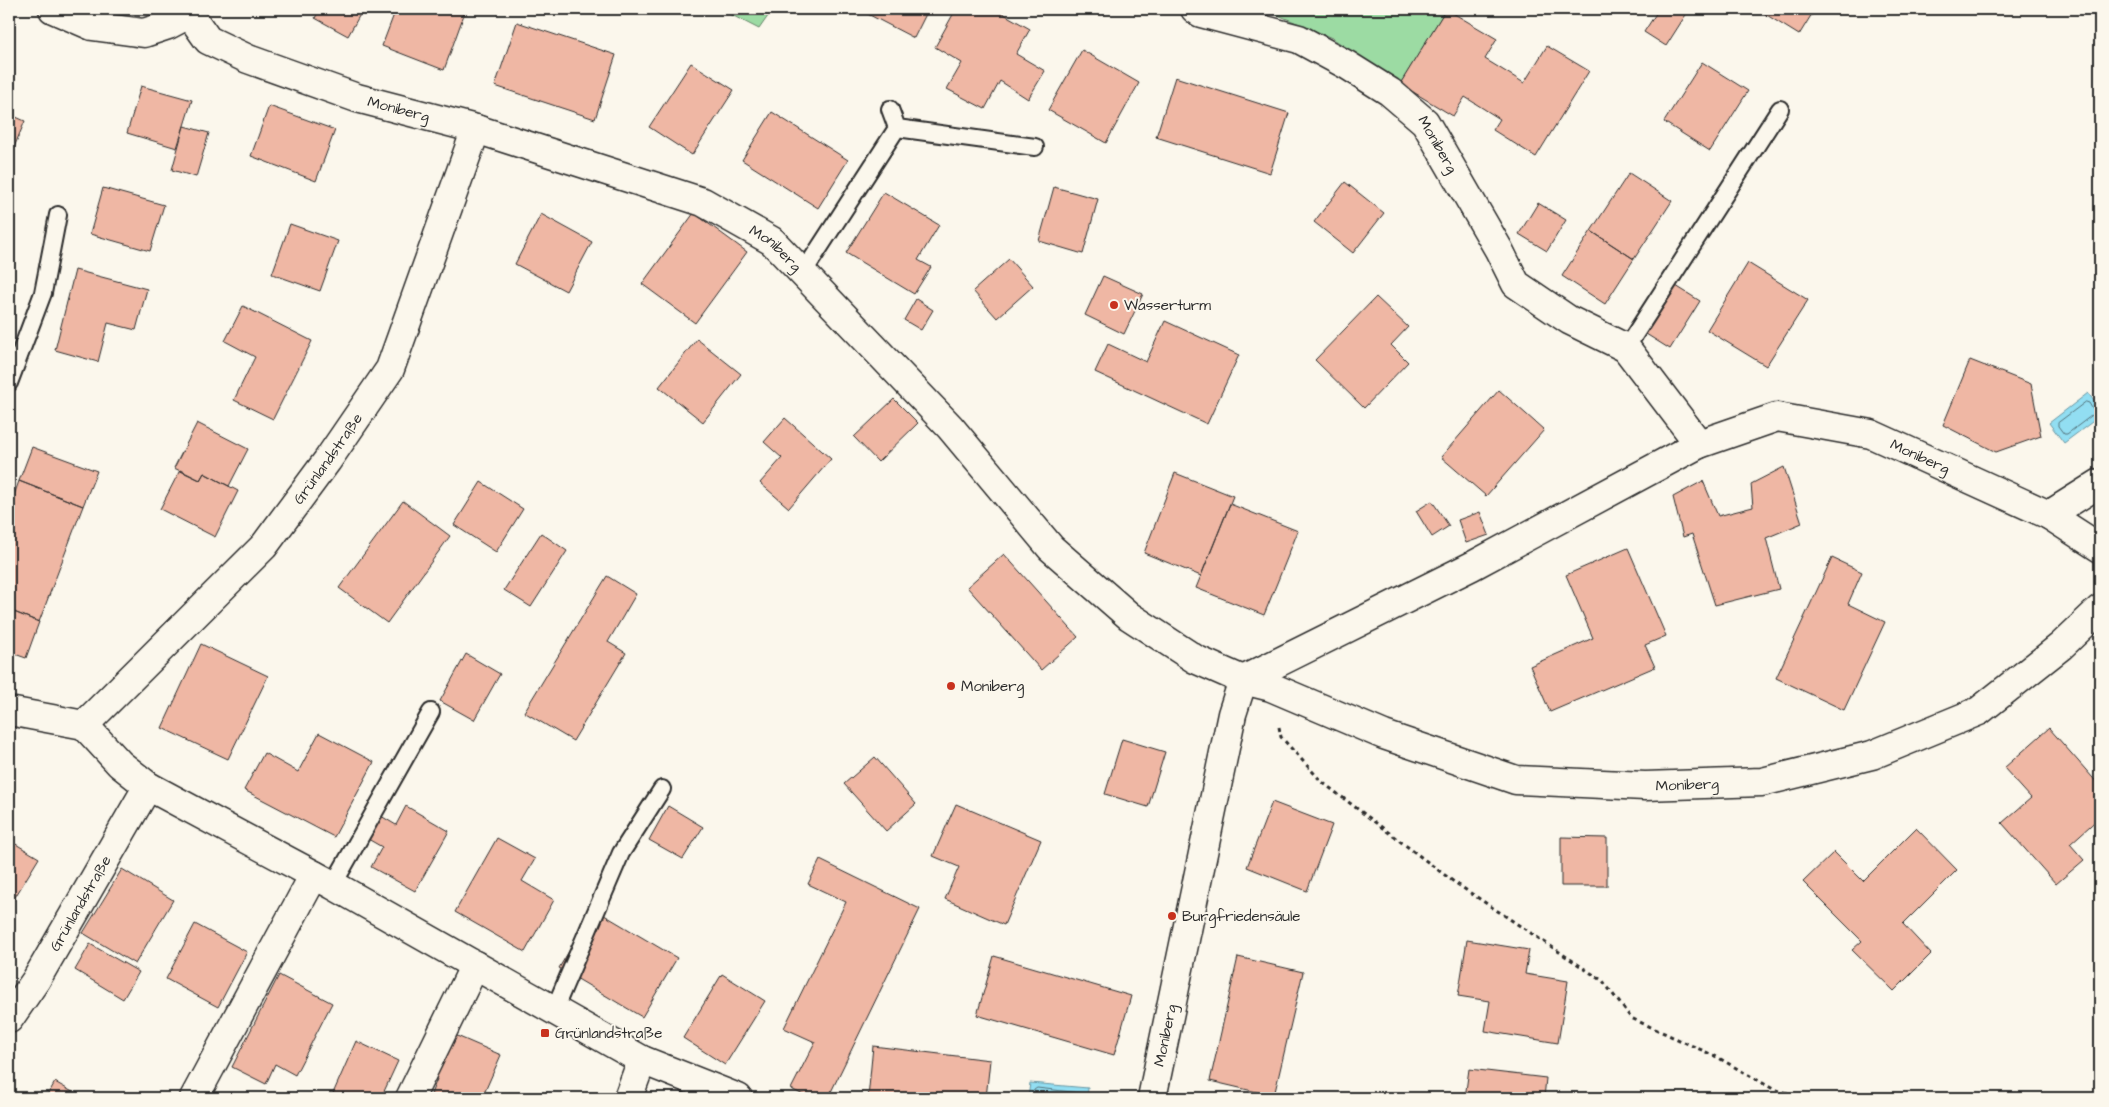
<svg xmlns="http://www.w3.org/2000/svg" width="2109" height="1107" viewBox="0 0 2109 1107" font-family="'Architects Daughter',sans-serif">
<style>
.green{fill:#9cdba3;stroke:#648367}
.water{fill:#92def2;stroke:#6996a2}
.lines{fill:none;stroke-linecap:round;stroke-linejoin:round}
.shore{stroke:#54737b;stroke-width:1}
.building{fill:#efb7a4;stroke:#2b2b2b}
.lane-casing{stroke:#2b2b2b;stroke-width:20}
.street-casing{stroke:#2b2b2b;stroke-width:31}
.path{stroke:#2b2b2b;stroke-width:3;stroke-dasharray:4 4;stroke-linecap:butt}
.lane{stroke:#fbf7ec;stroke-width:16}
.street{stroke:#fbf7ec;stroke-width:28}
.poi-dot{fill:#c8321e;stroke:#fbf7ec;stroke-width:2}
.labels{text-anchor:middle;stroke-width:4;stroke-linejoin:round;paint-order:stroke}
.street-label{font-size:15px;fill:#2b2b2b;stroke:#fbf7ec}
.poi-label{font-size:15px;fill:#2b2b2b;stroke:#fbf7ec;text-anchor:start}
</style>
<rect width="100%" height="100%" fill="#fbf7ec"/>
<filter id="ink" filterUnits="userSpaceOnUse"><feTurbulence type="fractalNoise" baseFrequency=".02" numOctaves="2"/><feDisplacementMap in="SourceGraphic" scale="10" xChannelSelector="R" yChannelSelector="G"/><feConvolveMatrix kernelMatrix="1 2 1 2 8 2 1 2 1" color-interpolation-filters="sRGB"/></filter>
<g filter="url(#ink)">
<path class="green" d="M720,9H773L759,29Z
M1264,9H1446L1400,84L1332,38Z"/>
<path class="water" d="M2088,393L2100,409V416L2064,443L2049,423Z
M1030,1083L1088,1088L1087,1098H1028Z"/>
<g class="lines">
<path class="shore" d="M2086,402L2089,403L2095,413L2067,434H2064L2058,426V423Z
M1033,1098L1034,1090L1037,1088L1080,1093L1082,1098"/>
</g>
<path class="building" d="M320,9H363L348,36L315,18Z
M396,9H466L444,70L382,46Z
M858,9H925L928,10L914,38Z
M956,9H995L1030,29L1016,54L1045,71L1028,99L1000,81L985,109L947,89L962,63L935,47Z
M1446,9L1497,39L1485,59L1524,83L1547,46L1589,71L1536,157L1493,130L1500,119L1465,97L1453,116L1400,84Z
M1659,9H1681L1687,13L1666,46L1644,32Z
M1757,9H1815L1799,35Z
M517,22L616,55L595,119L495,86Z
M1082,50L1139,83L1106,143L1048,110Z
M1702,62L1748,91L1710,151L1664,122Z
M691,63L734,90L692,155L649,127Z
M1175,77L1289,113L1270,173L1156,137Z
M141,86L192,100L177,148L127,133Z
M269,106L335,130L316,181L251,156Z
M772,112L848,160L818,208L742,160Z
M9,114L25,121L9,159Z
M184,126L209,133L196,177L172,170Z
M1629,173L1672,201L1634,259L1591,231Z
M1345,182L1384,213L1353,253L1314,222Z
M1054,187L1098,199L1083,254L1039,241Z
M103,188L164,205L150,251L90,234Z
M884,192L939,225L918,260L931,267L914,294L846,253Z
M1538,203L1566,220L1547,251L1519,234Z
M694,213L747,252L695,323L642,284Z
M541,214L592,242L566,291L515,264Z
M290,224L338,241L320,291L272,274Z
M1591,231L1634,259L1605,304L1562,276Z
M1009,259L1033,286L997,318L973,291Z
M1748,263L1808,300L1766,366L1707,330Z
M75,270L147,289L136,330L108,323L98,362L55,350Z
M1103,276L1143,294L1124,334L1085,315Z
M1676,286L1700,301L1670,349L1646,334Z
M1376,297L1408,327L1391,345L1408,362L1364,408L1315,360Z
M916,299L933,310L921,330L904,320Z
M243,306L312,341L273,419L234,400L255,357L225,341Z
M1165,321L1239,355L1207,424L1095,372L1108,344L1146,362Z
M697,339L741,374L703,422L659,387Z
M1970,360L2031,384L2041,436L1996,452L1943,425Z
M1499,390L1544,430L1486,496L1441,457Z
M894,399L918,423L878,462L854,437Z
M785,418L831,459L789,508L760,483L782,458L764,442Z
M197,423L248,449L229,486L204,473L200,480L174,468Z
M32,447L97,471L83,506L19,481Z
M1784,467L1802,523L1766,538L1779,589L1715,605L1692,534L1683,537L1673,497L1703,481L1718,516L1753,507L1751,484Z
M180,470L200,480L204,473L238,491L215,537L160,509Z
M1175,473L1233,496L1201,576L1144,553Z
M19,481L83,506L39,622L9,610V509Z
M481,482L523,509L496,552L454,525Z
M403,501L450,536L387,623L339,588Z
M1432,501L1449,526L1432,537L1416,511Z
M1230,504L1298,531L1264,615L1196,588Z
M1480,512L1489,535L1466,543L1458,520Z
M541,533L567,551L531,607L504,590Z
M1628,548L1666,636L1645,645L1655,667L1550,712L1530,666L1593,638L1566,575Z
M1004,554L1078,637L1041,670L967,587Z
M1832,558L1862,572L1848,604L1885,622L1844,710L1776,678Z
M607,576L636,594L608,642L626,653L573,741L524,712Z
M9,610L39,622L26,658L9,652Z
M201,644L268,676L228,759L162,728Z
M466,654L500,674L474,720L440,701Z
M2049,728L2100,786V817L2070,844L2084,860L2056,884L2002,823L2031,798L2004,768Z
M319,733L374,762L334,837L244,790L264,753L298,772Z
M1122,739L1165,752L1148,807L1105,794Z
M875,757L916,804L886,831L844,784Z
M1272,802L1332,825L1307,891L1247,867Z
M956,804L1041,840L1004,925L945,899L959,867L933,856Z
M406,806L449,831L415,891L371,867L382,847L368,839L381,816L396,825Z
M668,806L703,827L683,859L649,840Z
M1916,828L1957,870L1903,924L1931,954L1894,991L1852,950L1862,941L1803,882L1834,852L1863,881Z
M1561,837L1607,838V886H1561Z
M497,838L535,859L522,881L554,900L525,952L455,912Z
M9,840L39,858L9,907Z
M820,860L920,909L828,1098H810L791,1089L815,1042L784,1028L846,902L808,884Z
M122,869L173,900L135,964L83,933Z
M594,909L677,958L642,1017L559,968Z
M195,924L247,952L218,1007L166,979Z
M1467,940L1529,950L1525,974L1568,981L1558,1043L1485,1031L1490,1001L1458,996Z
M90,944L139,972L123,999L75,970Z
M994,956L1131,996L1114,1055L977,1015Z
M1238,957L1303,972L1274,1096L1210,1081Z
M722,974L765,1001L725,1065L683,1038Z
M279,975L332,1003L295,1075L275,1064L266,1084L232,1067Z
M450,1033L501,1055L482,1098H441L431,1094L437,1079L431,1076Z
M356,1041L398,1061L381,1098H331Z
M873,1046L990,1060L986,1098H868Z
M1469,1069L1546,1078L1544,1098H1465Z
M55,1082L83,1098H46Z"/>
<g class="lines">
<defs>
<path id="lane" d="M890,109L897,128
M897,128L1035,147
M803,273L897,128
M1626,348L1780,109
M9,383L43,293L58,215
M333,885L431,712
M554,1010L621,853L662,789"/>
<g id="street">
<path d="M53,9L92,26L144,33L168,25L189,14"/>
<path id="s1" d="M186,9L208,40L248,59L357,98L476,129L703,202L772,241L950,427L1051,548L1129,616L1195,659L1243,680L1271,687L1384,735L1516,780L1645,786L1762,782L1872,755L1979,711L2061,646L2100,609"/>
<path id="s2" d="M1195,9L1201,13L1299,39L1347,65L1390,92L1425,122L1499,250L1516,284L1569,320L1626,348L1699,444L1777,417L1871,434L2049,515L2100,548"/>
<path d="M2049,515L2100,483"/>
<path d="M9,711L84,725L120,764L148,786L333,885L642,1060L738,1098"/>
<path id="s3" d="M84,725L264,546L327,461L390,369L476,129"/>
<path id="s4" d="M9,1019L36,980L148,786"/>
<path d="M194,1098L314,875"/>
<path d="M410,1098L475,965"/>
<path d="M628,1098L642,1060"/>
<path id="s5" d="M1152,1098L1232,714L1243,680L1472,566L1699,444"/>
</g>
</defs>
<use href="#lane" class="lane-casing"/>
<use href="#street" class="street-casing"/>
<path class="path" d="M1279,727L1281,737L1322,782L1454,882L1603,981L1631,1018L1717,1057L1773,1089L1806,1098"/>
<use href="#lane" class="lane"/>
<use href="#street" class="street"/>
</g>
</g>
<g class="poi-dot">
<circle cx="1114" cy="305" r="5"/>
<circle cx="951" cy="686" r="5"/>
<circle cx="1172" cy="916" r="5"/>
<rect x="540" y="1028" width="10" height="10" rx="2.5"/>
</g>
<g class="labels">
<g class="street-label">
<text dy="5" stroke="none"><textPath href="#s1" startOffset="241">Moniberg</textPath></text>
<text dy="5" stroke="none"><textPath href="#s2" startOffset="286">Moniberg</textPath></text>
<text dy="5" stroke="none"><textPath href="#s1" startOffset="646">Moniberg</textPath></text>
<text dy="5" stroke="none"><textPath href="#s2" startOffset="926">Moniberg</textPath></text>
<text dy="5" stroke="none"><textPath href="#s3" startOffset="362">Grünlandstraße</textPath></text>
<text dy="5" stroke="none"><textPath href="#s1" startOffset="1751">Moniberg</textPath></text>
<text dy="5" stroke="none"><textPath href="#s4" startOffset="136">Grünlandstraße</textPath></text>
<text dy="5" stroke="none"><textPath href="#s5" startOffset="64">Moniberg</textPath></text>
</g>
<g class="poi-label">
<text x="1124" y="310">Wasserturm</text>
<text x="961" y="691">Moniberg</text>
<text x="1182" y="921">Burgfriedensäule</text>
<text x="555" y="1038">Grünlandstraße</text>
</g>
</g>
<rect width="2109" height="1107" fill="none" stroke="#fbf7ec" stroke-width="30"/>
<rect x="15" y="15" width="2079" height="1077" fill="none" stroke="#2b2b2b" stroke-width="2" filter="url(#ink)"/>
</svg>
